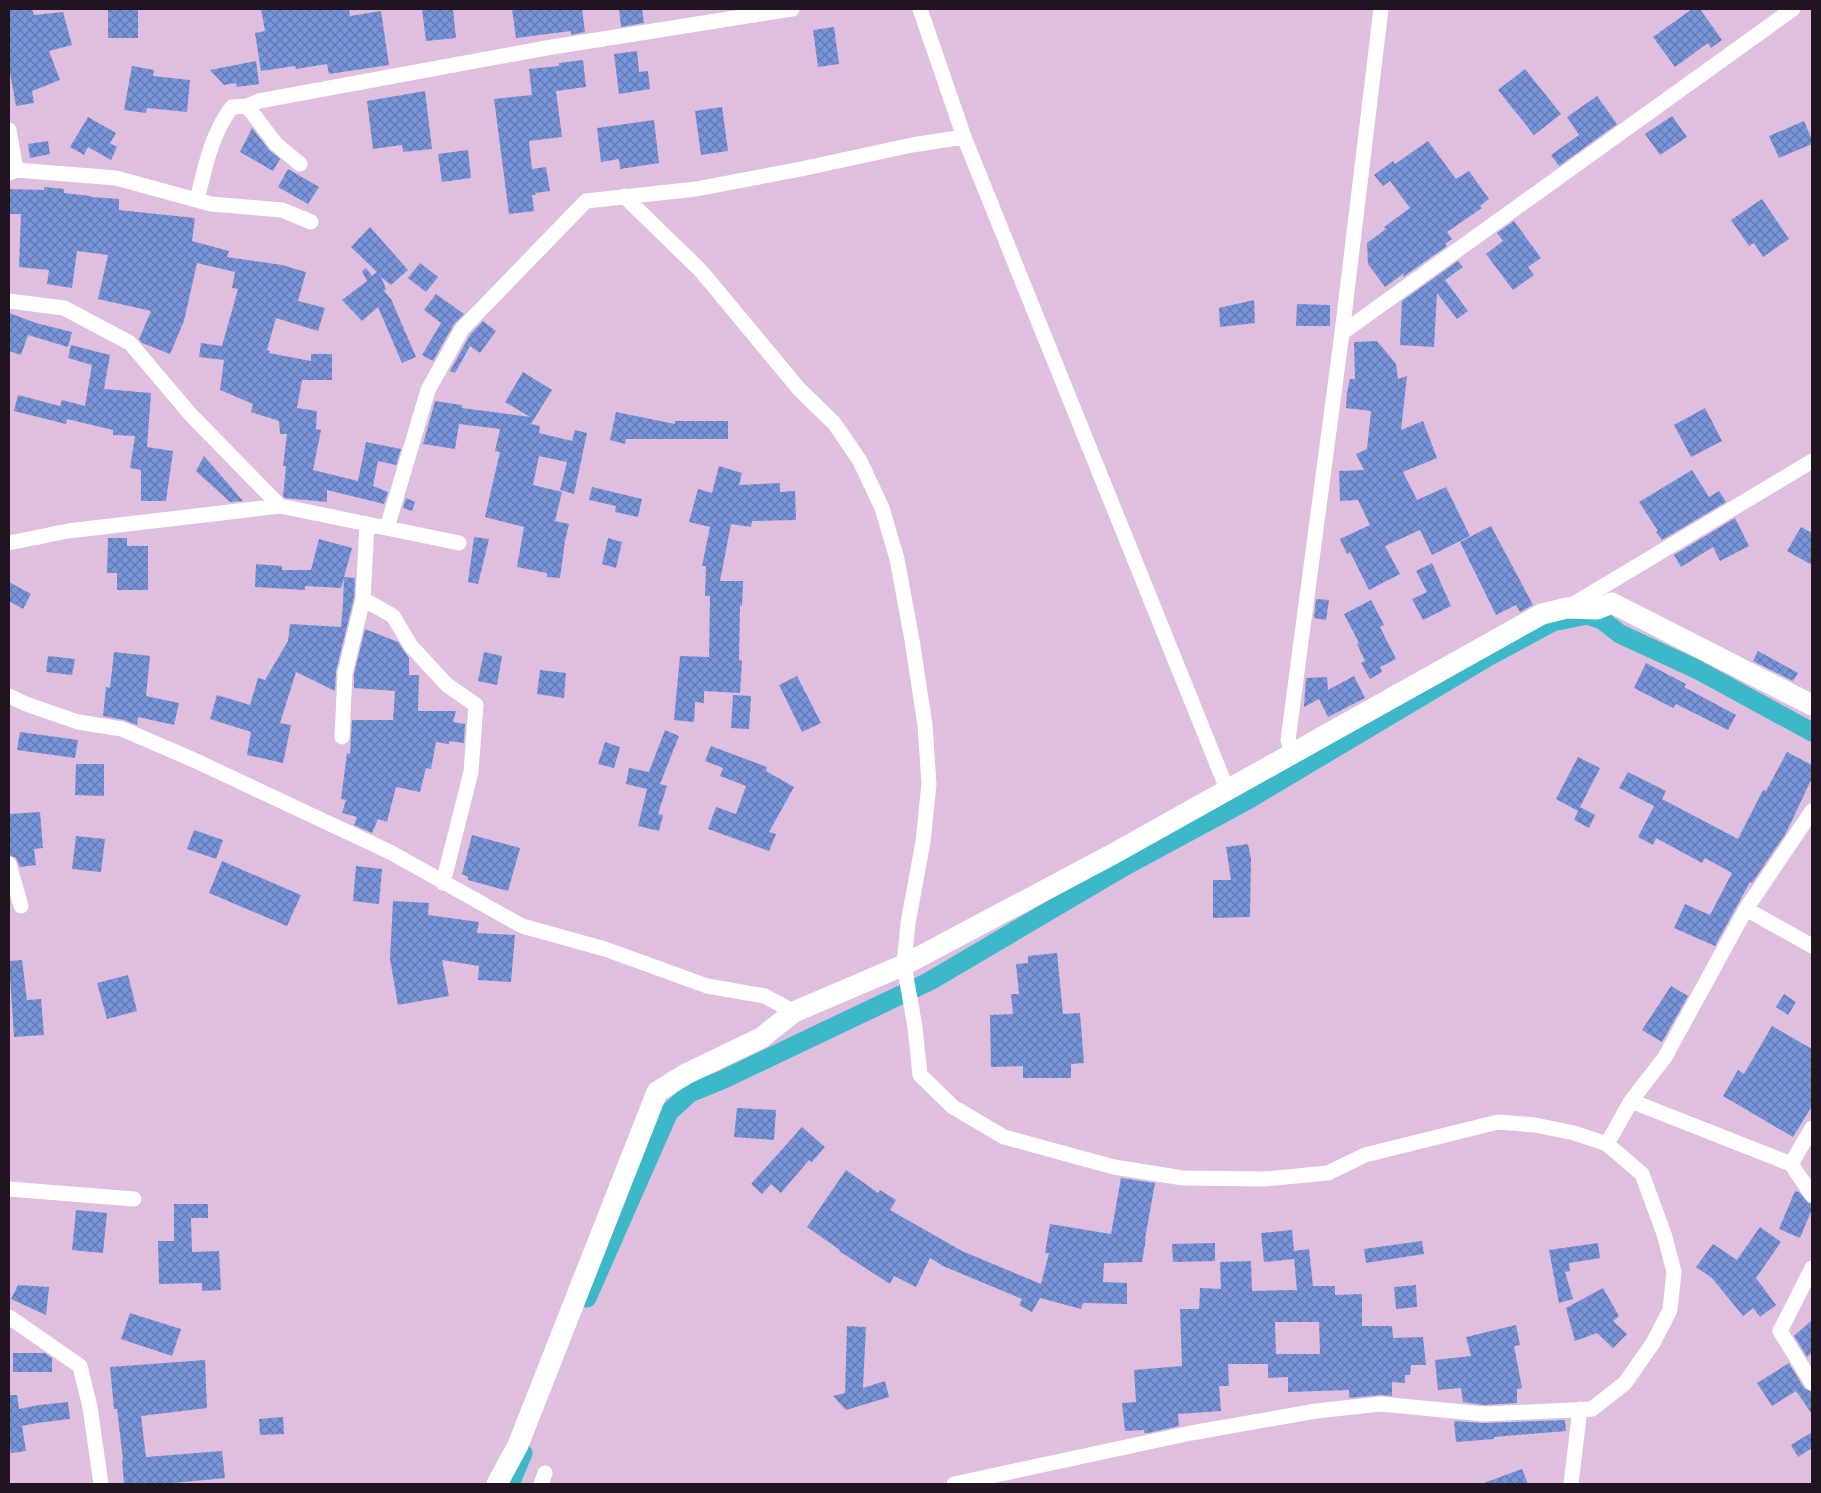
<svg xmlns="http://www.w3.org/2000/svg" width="1821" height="1493" viewBox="0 0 1821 1493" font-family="Merriweather,serif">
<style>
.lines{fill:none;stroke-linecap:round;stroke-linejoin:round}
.canal{stroke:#3cb8c8;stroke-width:19}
.building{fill:url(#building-cross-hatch);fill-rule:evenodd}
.street{stroke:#fff;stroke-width:15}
.secondary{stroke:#fff;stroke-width:21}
</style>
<defs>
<pattern id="building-cross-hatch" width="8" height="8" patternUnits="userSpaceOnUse" patternTransform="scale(1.25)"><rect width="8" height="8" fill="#7995da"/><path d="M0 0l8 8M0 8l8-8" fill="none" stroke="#6378b0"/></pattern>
</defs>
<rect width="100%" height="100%" fill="#dfbede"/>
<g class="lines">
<path class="canal" d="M587,1298L669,1112L690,1093L722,1080L930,981L1120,869L1246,801L1486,658L1553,622L1587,615L1602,620L1620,634L1696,669L1812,732
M510,1484L523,1453"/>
</g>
<path class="building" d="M9,9H32L34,15L63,12L72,45L49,51L60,80L32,91L34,103L16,106L9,67Z
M108,9H138V38H108Z
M261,9H349L350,16L381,11L389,65L329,74L327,64L296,69L295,66L261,71L255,33L265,31Z
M422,9H453L456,38L426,41Z
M512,9H582L585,32L571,35V31L516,38Z
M619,9H642L644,23L621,27Z
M1692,9H1700L1722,40L1711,48L1708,43L1675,67L1653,37Z
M834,27L839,64L818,67L813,30Z
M637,51L639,72L648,71L650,89L619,94L614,54Z
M583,60L586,87L556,91L562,137L529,141L532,169L546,167L550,191L535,193L536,195H532L534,211L509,214L494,99L532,95L529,69L559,66V63Z
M256,61L259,84L237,87L236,83L224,85L210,70Z
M132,66L154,70L153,76L190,80L187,112L147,108L146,113L124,110Z
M1525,69L1561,114L1534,135L1498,90Z
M425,91L432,149L403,152L402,145L373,149L367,101Z
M1597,96L1617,124L1559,166L1551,155L1579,135L1567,117Z
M722,107L728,151L701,155L695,111Z
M1672,116L1687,137L1660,155L1645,134Z
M88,117L116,133L110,143L117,147L111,160L88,147L84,155L70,147Z
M654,120L659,163L620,169L619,159L601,162L597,128Z
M1804,121L1812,140V144L1779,158L1769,136Z
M252,128L269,150L280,159L273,171L240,152Z
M48,141L50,154L30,158L28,144Z
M1428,141L1456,179L1469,171L1489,199L1480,206L1482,208L1447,232L1452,239L1445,244L1447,246L1403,277L1404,273L1385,287L1368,264L1367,243L1386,229L1384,227L1410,208L1390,181L1383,186L1374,175L1393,161L1395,164Z
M468,150L471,178L442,182L438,154Z
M288,169L319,187L308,204L278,187Z
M44,187L64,189V193L91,196V197L119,199V210L195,218L192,241L229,251L227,257L282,265L306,272L298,301L325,308L318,331L276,318L267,350L270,351L269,353L311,361V354H332V380H302L297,408L317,411L316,429L321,430L313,470L358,481L366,442L401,449L396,465L378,461L373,486L388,492L384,504L327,490V502L285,498L283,496L286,466H283L287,434H280L279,421L251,412L253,404L220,390L224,360L199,357L201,343L222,346L238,289L232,288L235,272L197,263L184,321L170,354L142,343L139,339L151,311L98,299L108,255L77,251L72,288L47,284L49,270L19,267L21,214H9V189L44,190Z
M1762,199L1789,239L1763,257L1754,243L1749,246L1731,220Z
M1514,221L1541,258L1528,267L1534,275L1513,290L1486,254L1503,241L1497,233Z
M370,227L408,270L391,285L381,277L386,289L384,291L391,299L416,357L402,363L378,307L362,321L342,300L367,281L362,271L366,268L372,276L377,272L351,247Z
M1458,261L1463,267L1445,280L1468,311L1457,319L1437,293L1434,347L1400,345L1402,301Z
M420,263L438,277L426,292L408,278Z
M436,294L464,314L454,324L433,361L422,355L441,323L424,310Z
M1254,300L1255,323L1220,327L1219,308Z
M1297,304L1330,305V326H1296Z
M9,313L36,323L72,332L68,347L28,335L21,355L9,351Z
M483,321L496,331L480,353L470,346L455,373L450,371L470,335Z
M1377,341L1396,364L1398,379L1407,376L1401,430L1423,421L1437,458L1403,472L1417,500L1446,487L1470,536L1432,555L1420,530L1385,546L1400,574L1369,590L1350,552L1347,554L1340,539L1370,525L1358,500L1340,501L1339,471L1364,470L1356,454L1367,449L1371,411L1346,408L1347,393L1350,379H1355L1354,342Z
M71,345L110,355L104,389L151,393L147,447L173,451L166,501H141V470L130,468L135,436L113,435V430L67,419L66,424L14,411L18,395L60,406L62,400L85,406L92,365L68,358Z
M523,372L552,390L531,424L540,426L539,433L572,441L575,430L587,433L574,494L560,490L567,462L539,456L533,485L562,492L555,521L569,524L565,541L560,578L547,577V573L517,567L524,527L485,517L500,452L495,451L500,429L459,424L455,449L423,444L435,401L462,405V408L530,417L505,402Z
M1705,408L1722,441L1691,457L1674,425Z
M616,412L675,424V421H728V439H626L625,444L610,440Z
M204,456L243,501L230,502L196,471Z
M719,466L742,473L739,485L780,483V492L795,491L796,520L752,521L751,527L731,524L720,581H743L742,606L740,605L739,660L742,661L740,693L704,691V703L695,702L694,722L674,720L680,656L709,657L710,596H705L706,566H702L710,527L689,522L698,489L712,493Z
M1692,470L1709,497L1719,491L1726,502L1662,540L1656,532L1658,531L1639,502Z
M592,487L642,499L638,517L615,512L616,506L589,500Z
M406,498L415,502L412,511L403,508Z
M1735,518L1749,546L1720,561L1713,547L1681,567L1674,555Z
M1491,526L1533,605L1520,612L1516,605L1496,615L1460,542Z
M1801,527L1812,533V565L1787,551Z
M474,537L489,539L478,584L468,582Z
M108,538H127V546H148V590H117V573H107Z
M608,538L622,542L616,568L602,564Z
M319,539L352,548L344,577L355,578L354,598L336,671L335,691L296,672L280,723L291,725L283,763L247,755L251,732L210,719L217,695L250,705L258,678L265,680L288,641L290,624L341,627L343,603L344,578L341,588L305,586V590L255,587L256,564L282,566V570H311Z
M1432,563L1451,606L1423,620L1412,599L1427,592L1416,571Z
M9,582L31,594L23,609L9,601Z
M1316,599L1329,600L1326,620L1314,618Z
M1371,600L1384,625L1380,627L1396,659L1380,667L1382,672L1370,679L1361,663L1365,661L1357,644L1359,643L1344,614Z
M365,629L398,642L409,658V675H419L418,711H456L453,722L465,724L464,743L449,741V744L436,742L431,769L426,768L420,792L396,787L387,822L378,819L372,833L354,825L357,817L342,813L346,800L341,799L347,753L350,754L352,720H393L395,691L354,688V674Z
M1758,651L1798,673L1793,681L1753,661Z
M114,652L150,656L146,696L179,703L174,725L138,717L137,725L124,720L103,716L106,687L110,688Z
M484,652L502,656L497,685L478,681Z
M48,656L75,659L72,675L46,672Z
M1646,663L1686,684L1684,687L1736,715L1728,730L1676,704L1673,708L1634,688Z
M540,670L566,673L564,698L537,694Z
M797,676L821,723L802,732L779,685Z
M1354,676L1365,698L1328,717L1319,699L1304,707L1306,678L1327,677L1328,690Z
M733,695L751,696L749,729L731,728Z
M665,730L679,736L660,784L667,786L658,814L663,815L659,831L638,826L647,789L626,784L629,768L649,772Z
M20,732L78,740L75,758L17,750Z
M605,742L620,747L614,768L598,764Z
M711,746L767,767L766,771L794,787L769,832L776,834L769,851L708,829L716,807L736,814L746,786L720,776L723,768L705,761Z
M1787,752L1812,765V778L1786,833L1752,883L1750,882L1715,946L1674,928L1685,904L1710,915L1732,873L1705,858L1702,863L1656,838L1653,845L1638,837L1654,806L1619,788L1628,772L1666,791L1662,799L1738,839L1763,790L1766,791Z
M1578,757L1600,768L1578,811L1556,799Z
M76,764H104V796L75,795Z
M1580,807L1595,815L1589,828L1574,820Z
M40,812L43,848L34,849L36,865L20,867L16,858L9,855L10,814Z
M194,830L223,840L216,859L187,849Z
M472,835L520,848L508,891L468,880V877L462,874Z
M76,836L105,839L101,872L72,869Z
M1248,844L1251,859L1250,917L1213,918V880H1231L1226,847Z
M222,861L301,895L287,926L209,893Z
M356,866L382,869L379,904L353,901Z
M393,901L429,903L428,915L479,922L477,933L515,935L511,982L478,980L479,966L442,960L449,996L398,1005L390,959Z
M1057,953L1063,1014L1080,1013L1084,1063L1071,1064V1078H1023V1066L991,1067L990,1015L1013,1014L1011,994H1019L1016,964L1028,963V956Z
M22,960L27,1000L41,999L44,1035L14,1037L9,961Z
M128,975L137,1011L107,1019L97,983Z
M1671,986L1688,996L1662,1042L1642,1030Z
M1784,994L1796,1002L1788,1015L1776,1007Z
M1772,1026L1812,1049V1106L1793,1137L1723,1096L1738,1070L1744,1074Z
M737,1108L776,1110L774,1140L734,1137Z
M802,1127L825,1147L812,1162L809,1160L781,1193L771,1184L762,1194L751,1184Z
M846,1170L878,1193L880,1190L896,1200L890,1210L962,1251L1041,1284L1049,1253H1045L1050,1224L1111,1234L1121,1178L1155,1183L1145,1239H1146L1142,1262L1104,1263L1103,1282L1127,1283V1304L1083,1303L1081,1309L1040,1298L1032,1312L1019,1305L1022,1299L943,1266L930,1258L916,1287L894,1276L890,1284L839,1251L840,1250L807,1227Z
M1795,1191L1799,1192L1808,1203L1812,1204V1209L1800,1238L1779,1229Z
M174,1204H208V1218H191L192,1252L219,1251L221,1290L202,1291V1283L159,1284L158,1241H174Z
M76,1210L107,1213L103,1253L72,1250Z
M1760,1227L1781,1242L1756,1278L1776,1305L1760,1317L1753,1308L1743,1316L1712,1278L1696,1267L1713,1244L1737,1260Z
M1292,1230L1294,1251L1309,1249L1313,1286H1335V1295L1362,1294V1326H1392L1393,1338L1423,1337L1426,1365H1411L1410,1375H1405V1383L1392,1382V1396L1380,1395L1349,1398V1390L1288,1392V1377L1268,1378V1364H1228L1229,1386H1219L1221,1411L1178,1414L1179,1426L1148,1433H1144V1430L1125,1431L1122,1403L1136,1402L1134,1370L1182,1366L1180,1309H1199L1200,1288L1221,1289L1220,1262L1251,1261L1252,1291L1297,1290L1294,1259L1264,1262L1261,1233ZM1275,1322H1319L1320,1354H1276Z
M1422,1241L1424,1254L1366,1263L1364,1249Z
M1215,1243V1261L1173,1262L1172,1244Z
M1598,1243L1600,1258L1569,1263L1570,1271L1565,1272L1573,1299L1559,1303L1549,1250Z
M18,1285L49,1287L46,1315L11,1299Z
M1416,1285L1417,1307L1396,1309L1394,1287Z
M1603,1288L1619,1316L1613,1321L1627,1334L1613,1348L1597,1333L1575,1341L1566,1308Z
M130,1313L181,1329L172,1356L121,1339Z
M1812,1320V1352L1807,1357L1794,1336Z
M1516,1325L1520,1345L1514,1346L1522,1388L1517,1389V1403L1484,1405L1463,1402L1461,1388L1438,1390L1435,1360L1471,1356L1466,1337Z
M847,1326L866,1327L863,1388L885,1381L889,1397L846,1410L833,1396L845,1393Z
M13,1353H45L52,1358V1372H13Z
M205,1360L207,1408L141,1416L146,1457L222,1451L225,1478L164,1484H124L122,1460H123L117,1409H114L110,1367Z
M1789,1363L1804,1388L1812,1392V1414L1796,1391L1772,1406L1757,1383Z
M9,1395H17L19,1409L39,1405L68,1402L70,1419L37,1423L22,1426L26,1451L11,1453L9,1440Z
M283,1417L284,1434L260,1435L259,1419Z
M1565,1420L1566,1431L1494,1437V1439L1456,1442L1454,1421L1484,1423Z
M1812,1432V1448L1798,1457L1791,1445Z
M1522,1469L1528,1484H1484V1483Z"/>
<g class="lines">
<path class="street" d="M920,9L964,137L1227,789
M247,106L276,144L300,164
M9,130L16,170
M9,173L16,170L116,178L211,204L282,210L311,222
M624,196L701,271L799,389L834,423L860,461L882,508L897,559L912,640L925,725L929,784L923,842L908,923L904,965L915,1027L920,1075L953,1107L1004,1137L1114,1167L1183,1178L1264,1179L1328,1173L1365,1155L1498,1122L1535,1125L1574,1133L1607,1144L1642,1174L1664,1234L1674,1272L1670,1310L1653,1343L1625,1383L1592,1409L1484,1414L1381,1404L1316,1411L1191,1433L954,1484
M197,200C205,168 211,134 232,107L247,106L259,101L546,48L792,9
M9,301L64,308L130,343L191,415L280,506L459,543
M1342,333L1793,9
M367,524L363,599L393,616L411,646L447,685L476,705L471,772L443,883
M387,528L428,390L462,329L586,201L696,189L801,169L912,145L964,137
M9,543L68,531L280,506
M1567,608L1812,461
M9,696L26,704L78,722L122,729L196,761L390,852L522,926L605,949L707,986L765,996L794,1012
M342,737L345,673L363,599
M1292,753L1288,740L1342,333L1381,9
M9,864L21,906
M1746,909L1812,946
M1631,1101L1791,1164L1812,1195
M1607,1144L1631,1101L1665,1057L1746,909L1812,811
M1791,1164L1812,1128
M9,1189L134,1199
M1812,1268L1780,1331L1812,1383
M9,1317L80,1366L90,1407L101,1484
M541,1484L545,1473
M1571,1484L1580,1409"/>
<path class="secondary" d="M497,1484L518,1445L657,1092L686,1074L761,1038L794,1012L904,965L1113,854L1542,614L1567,608L1597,609L1612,603L1812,705"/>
</g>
<rect width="1821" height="1493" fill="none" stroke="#201420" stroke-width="20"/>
</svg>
